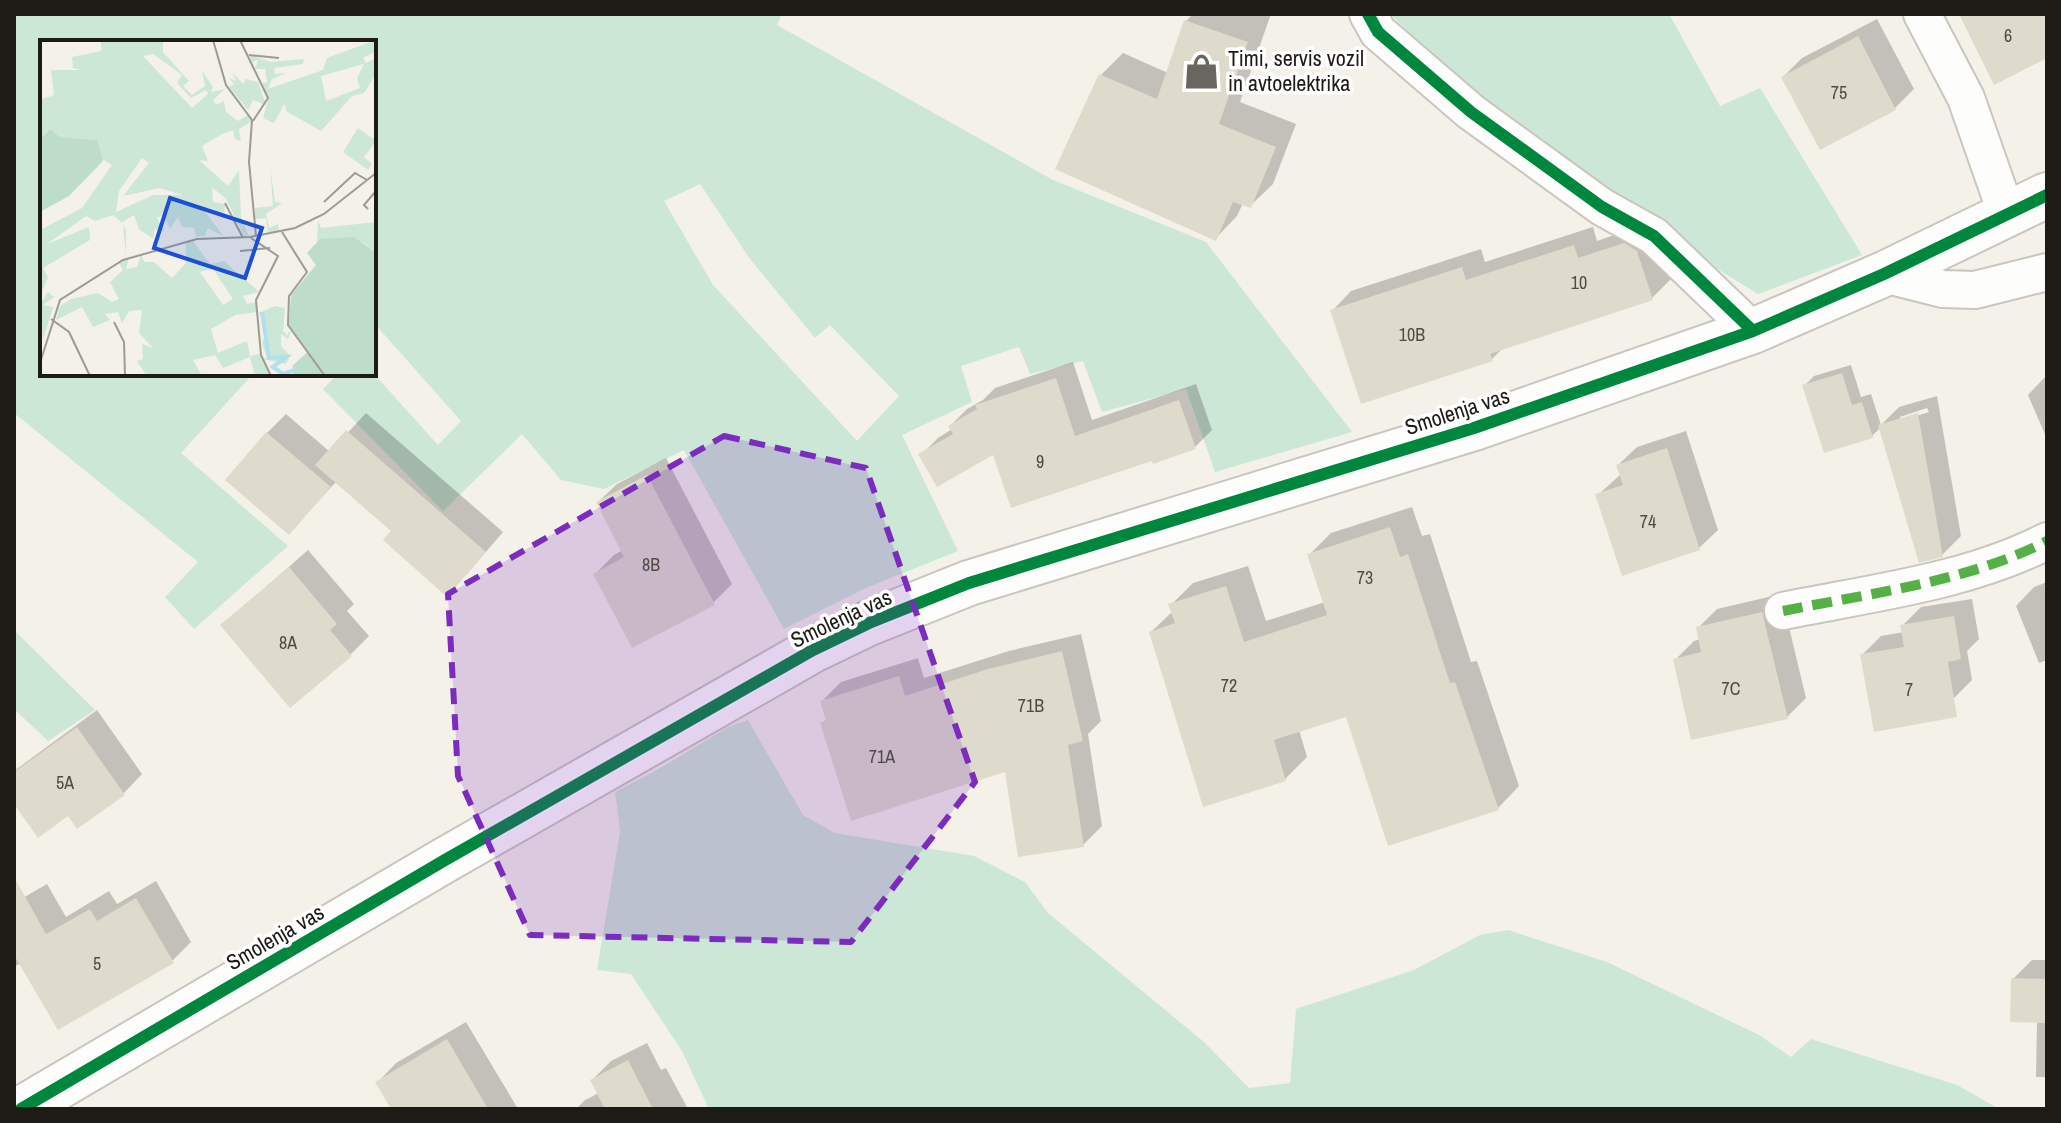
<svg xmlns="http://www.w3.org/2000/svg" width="2061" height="1123" viewBox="0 0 2061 1123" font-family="'Archivo Narrow',sans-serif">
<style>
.green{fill:#cce7d5;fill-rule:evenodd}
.shadow{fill:#0003;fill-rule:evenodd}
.building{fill:#dedbcc}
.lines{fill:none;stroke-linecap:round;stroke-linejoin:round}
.street-casing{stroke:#c8c6bf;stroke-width:40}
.secondary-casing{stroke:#c8c6bf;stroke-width:48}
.street{stroke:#fdfdfc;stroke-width:36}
.secondary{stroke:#fdfdfc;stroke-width:44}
.quiet{stroke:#55b145;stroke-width:10;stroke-dasharray:20 10;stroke-linecap:butt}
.cycleway-casing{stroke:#fff;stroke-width:17}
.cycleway{stroke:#00873e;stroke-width:12}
.marked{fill:#7b2cbf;fill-opacity:0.2;stroke:#7b2cbf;stroke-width:6;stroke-dasharray:16 10;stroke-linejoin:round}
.labels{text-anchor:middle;stroke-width:7;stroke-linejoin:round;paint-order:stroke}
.number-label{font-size:18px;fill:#4e4c44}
.poi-label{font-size:22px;fill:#1d1b16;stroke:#fff;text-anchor:start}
.street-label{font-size:22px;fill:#1d1b16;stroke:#fff}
.inset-river{fill:none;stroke:#b0e0ee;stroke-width:4}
.inset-road{fill:none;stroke:#9d9b94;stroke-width:2}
.view{fill:#1d4ed8;fill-opacity:0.15;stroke:#1d4ed8;stroke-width:4}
.inset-edge{fill:none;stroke:#1d1b16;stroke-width:4}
</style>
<rect width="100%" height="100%" fill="#f3f1e8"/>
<path class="green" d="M14,14H782L777,25L1053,180L1206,242L1352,432L1215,472L1186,389L1102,412L1083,361L1030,374L1019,347L961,366L972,402L902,435L958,551L866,588L784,629L684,450L604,489L561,480L522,434L443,511L323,389L335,377L333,374H374L438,445L461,421L374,323V42H42V374H253L181,453L288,546L194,629L165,597L198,562L14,413ZM700,184L750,259L815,338L830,325L899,396L857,441L713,285L664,201Z
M1390,14H1669L1720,106L1760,88L1862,255L1758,294L1711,265L1661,224L1523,128L1456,77Z
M14,630L95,710L48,741L14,709Z
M748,720L803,815L835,833L974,856L1025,882L1048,913L1204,1042L1249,1088L1290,1083L1296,1009L1414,970L1480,935L1508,930L1607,962L1759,1035L1791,1057L1811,1039L1957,1085L1999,1109H709L682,1051L631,974L597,970L620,831L615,792L664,766L728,727Z"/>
<path class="shadow" d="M1193,14H1271L1240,102L1296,124L1273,184L1250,206L1243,203L1237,216L1215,239L1101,75L1123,53L1168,73L1186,21Z
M1877,19L1914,89L1895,108L1783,77L1802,58Z
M1643,225L1656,232L1671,279L1652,298L1504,347L1492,359L1333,310L1351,291L1481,249L1485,262L1593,227L1597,241Z
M1073,362L1092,420L1196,384L1212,430L1195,447L1153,459L994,452L921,455L938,438L952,429L950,426L967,409L983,400L995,388Z
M1851,365L1861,397L1871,394L1881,425L1899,407L1937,396L1961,536L1942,555L1880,428L1872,436L1804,386L1814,376ZM1927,408L1929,412L1900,421V417Z
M2046,376H2047V439L2028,395Z
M366,413L503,532L466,575L394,531L337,481L289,532L267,433L286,414L330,452Z
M1686,431L1718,530L1699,548L1598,495L1621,474L1618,465L1637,447Z
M666,458L732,584L713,603L595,574L614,555L623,550L598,502L617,484Z
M1412,507L1422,536L1430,534L1471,662L1477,661L1519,786L1498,808L1347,714L1299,730L1307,757L1285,779L1151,632L1173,611L1171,605L1193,583L1248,566L1266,621L1325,602L1309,555L1331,533Z
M308,550L354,604L347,611L369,636L350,655L223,625Z
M2047,582V660L2039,663L2016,606L2034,587Z
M1781,594L1806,698L1787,717L1675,660L1694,641L1700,639L1698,628L1717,609Z
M1972,599L1979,639L1967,651L1972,680L1953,699L1862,655L1881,636L1904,632L1902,626L1921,607Z
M1081,634L1101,721L1088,734L1102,826L1083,845L1007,770L822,723L828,718L822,701L841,682L918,658L924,678L1009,651Z
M97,710L142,774L124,793L77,826L68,814L14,800V771Z
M156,881L191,942L172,961L21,963L14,967V903L47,884L66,917L109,891L117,904Z
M2032,960H2047V1077H2036L2037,1021L2013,979Z
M466,1022L518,1109H394L378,1082L396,1063Z
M647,1043L661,1070L666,1068L688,1109H576L585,1100L599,1093L592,1080L611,1061Z"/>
<path class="building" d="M1959,14H2047V58L1994,85Z
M1184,20L1248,42L1219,124L1276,147L1251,208L1233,202L1216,241L1055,169L1099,74L1157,99Z
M1858,36L1896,110L1820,150L1781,77Z
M1624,243L1637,251L1653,300L1490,354L1493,361L1361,404L1330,310L1462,267L1466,280L1574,245L1578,258Z
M1842,373L1852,405L1862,402L1873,438L1824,453L1802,385Z
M1056,378L1075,436L1179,400L1196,449L1153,464L1152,461L1011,508L993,455L937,487L918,454L953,434L948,426L977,409L975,405Z
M1918,413L1943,557L1919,563L1878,425Z
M346,430L486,552L447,597L383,540L391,531L315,465Z
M266,432L331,487L289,535L225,480Z
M1667,448L1700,550L1622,576L1595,494L1623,485L1616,465Z
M647,475L715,605L632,648L593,574L624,557L596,502Z
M1390,527L1400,557L1408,554L1450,683L1455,682L1499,810L1388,846L1346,717L1274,740L1286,781L1203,807L1149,632L1175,623L1168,604L1226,586L1244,642L1327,615L1307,554Z
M289,567L337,624L330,630L352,656L290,708L220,625Z
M1762,612L1788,719L1691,740L1673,659L1701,652L1696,627Z
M1954,616L1961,659L1948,662L1957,717L1874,732L1860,654L1904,647L1900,625Z
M1062,651L1083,741L1068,745L1084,847L1018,857L1005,772L851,821L820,723L826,720L820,701L899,676L905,696L988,669Z
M77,727L125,795L77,829L68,816L38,838L14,804V772Z
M14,877L46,934L90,909L97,921L136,898L174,963L58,1030L14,955Z
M2011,978L2047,979V1023L2010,1022Z
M447,1039L488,1109H391L375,1082Z
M628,1060L653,1109H605L590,1080Z"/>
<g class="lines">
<defs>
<path id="street" d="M1368,14L1378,32L1471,112L1602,207L1654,236L1753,331
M1922,14L1966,98L2007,215
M1884,274L1943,289L1975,290L2047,272
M1783,611C1871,593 1967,582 2047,541"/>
<path id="secondary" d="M21,1109L445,860L813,650L869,623L969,583L1474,428L1753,331L1884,274L2047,195"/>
</defs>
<use href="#street" class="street-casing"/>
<use href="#secondary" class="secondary-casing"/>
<use href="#street" class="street"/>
<use href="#secondary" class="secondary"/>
<path class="quiet" d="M1783,611C1871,593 1967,582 2047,541"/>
<defs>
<path id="cycleway" d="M1368,14L1378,32L1471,112L1602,207L1654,236L1753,331
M21,1109L445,860L813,650L869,623L969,583L1474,428L1753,331L1884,274L2047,195"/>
</defs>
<use href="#cycleway" class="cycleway-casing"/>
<use href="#cycleway" class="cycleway"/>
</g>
<path class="marked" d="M724,436L866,468L975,782L851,942L530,935L458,776L448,594Z"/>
<defs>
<symbol id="shop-bare" viewBox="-9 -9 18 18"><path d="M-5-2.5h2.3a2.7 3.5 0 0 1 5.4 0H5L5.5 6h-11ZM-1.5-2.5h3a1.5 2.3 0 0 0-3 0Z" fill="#686660" stroke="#fff" stroke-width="2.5" paint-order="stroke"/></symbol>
</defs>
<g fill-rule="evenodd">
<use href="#shop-bare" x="1176" y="46" width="51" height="51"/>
</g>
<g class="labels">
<g class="number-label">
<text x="2008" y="42">6</text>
<text x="1839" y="99">75</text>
<text x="1579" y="289">10</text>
<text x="1412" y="341">10B</text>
<text x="1040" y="468">9</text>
<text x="1648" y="528">74</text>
<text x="651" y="571">8B</text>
<text x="1365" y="584">73</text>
<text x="288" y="649">8A</text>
<text x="1229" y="692">72</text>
<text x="1731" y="695">7C</text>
<text x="1909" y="696">7</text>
<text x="1031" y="712">71B</text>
<text x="882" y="763">71A</text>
<text x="65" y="789">5A</text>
<text x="97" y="970">5</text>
</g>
<g class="poi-label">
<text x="1228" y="66">Timi, servis vozil<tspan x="1228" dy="25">in avtoelektrika</tspan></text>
</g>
<g class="street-label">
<text transform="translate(1457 411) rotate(-18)" y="8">Smolenja vas</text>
<text transform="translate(841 618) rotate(-25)" y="8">Smolenja vas</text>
<text transform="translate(275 937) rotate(-30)" y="8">Smolenja vas</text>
</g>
</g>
<g transform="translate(40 40)">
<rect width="336" height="336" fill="#f3f1e8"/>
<path d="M61,0H123V12L149,41L143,46L152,55L165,46L162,31L173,47L171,52L185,49L173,60L176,65L184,61L186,72L198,81L208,75L212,81L199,89L201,101L195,99L193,90L182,94L162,106L168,121L159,120L188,146L199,130L201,177L209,196H204L186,159L172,147L173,162L185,164L184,175L164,170L184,197L168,188L165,196L156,197L154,188L142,187L138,177L130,189L123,175L117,178L124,191L115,189L113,199L99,189L94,175L82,182L86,191V216L83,184L73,175L55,181L46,176L7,204L49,187L50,200L3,228L8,237L0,256V190L42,168L72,125L59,117L56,100L20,97L10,89L0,100V60L14,55L11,30H41L33,28L32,17L61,11ZM113,14L142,35L137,43L151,58L166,50L168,54L152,68L103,16ZM102,118L109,123L83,156L119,148L143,155H113L76,172L79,151ZM336,0V11L323,18L326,23L336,18V34L324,53L312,56L281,91L246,71L245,63L234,83L223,78L228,60L222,44L227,42L225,29H215L218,20L212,22L210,15L231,22L264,19L263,24L234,28L235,34L246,33L232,39L228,49L283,30L287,18ZM324,24L317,38L320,48L286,61L281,36ZM192,32L203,44L206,39L218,42L226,65L213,60L208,70L189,47L194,44L189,38L196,41ZM318,88L336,101L324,117L332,124L328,130L303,112ZM230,126L235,162L242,163L226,174L229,188L238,184L239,191L228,193L226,178L215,179V168L233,166ZM278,180L281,188L336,182V213L323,203L304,199L277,203ZM153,201L170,224L184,221L219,252L203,256L207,264L216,262V272L195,275L171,289L178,313L207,301L210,316L220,314L230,336H215L210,317L183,328L175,315L153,320L162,336H107L97,321L103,319L102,304L113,308L99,293L102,270L89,271L82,283L78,272L65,274L70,280L53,287L42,267L16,280L20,266L31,259L58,253L72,262L79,259L70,242L83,230L79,223L89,218L86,229L97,227L101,214L104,222H114L132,238L146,223V202ZM173,229L193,259L183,265L160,232ZM8,252L14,257L3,265L13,267L3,300L0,265ZM235,266L245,268L243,292H245L247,297L248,292H251L248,299L241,294V306L250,316L246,324L223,319L227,317L222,304L226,292L219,273Z" fill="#cce7d5" fill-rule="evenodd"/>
<path d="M10,89L20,97L57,100L63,121L29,156L0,172V100ZM314,197L336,213V336H286L249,285L251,255L276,225L267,213L280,199ZM269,311L275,319L283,336H259L252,326Z" fill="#bdddc9"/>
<path class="inset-river" d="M222,272L229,318L246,317L233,327L243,334L254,330L256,336"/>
<path class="inset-road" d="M173,0L186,45L212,80L209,122L216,196M200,0L228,58L213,81M209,15L239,18M284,162L315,133L327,140M185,163L203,198M328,169L324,165L336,151M242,192L267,232L249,256L248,285L285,336M211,198L238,216L216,260L221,315L231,336M200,211L230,208M11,279L29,292L50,336M74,282L84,302L85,335M0,323L20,260L83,220L157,199L210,197L255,188L284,174L336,133"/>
<path class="view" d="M130,158L222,188L205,238L114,208Z"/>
<rect width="336" height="336" class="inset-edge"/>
</g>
<rect width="2061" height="1123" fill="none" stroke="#1d1b16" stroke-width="32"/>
</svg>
